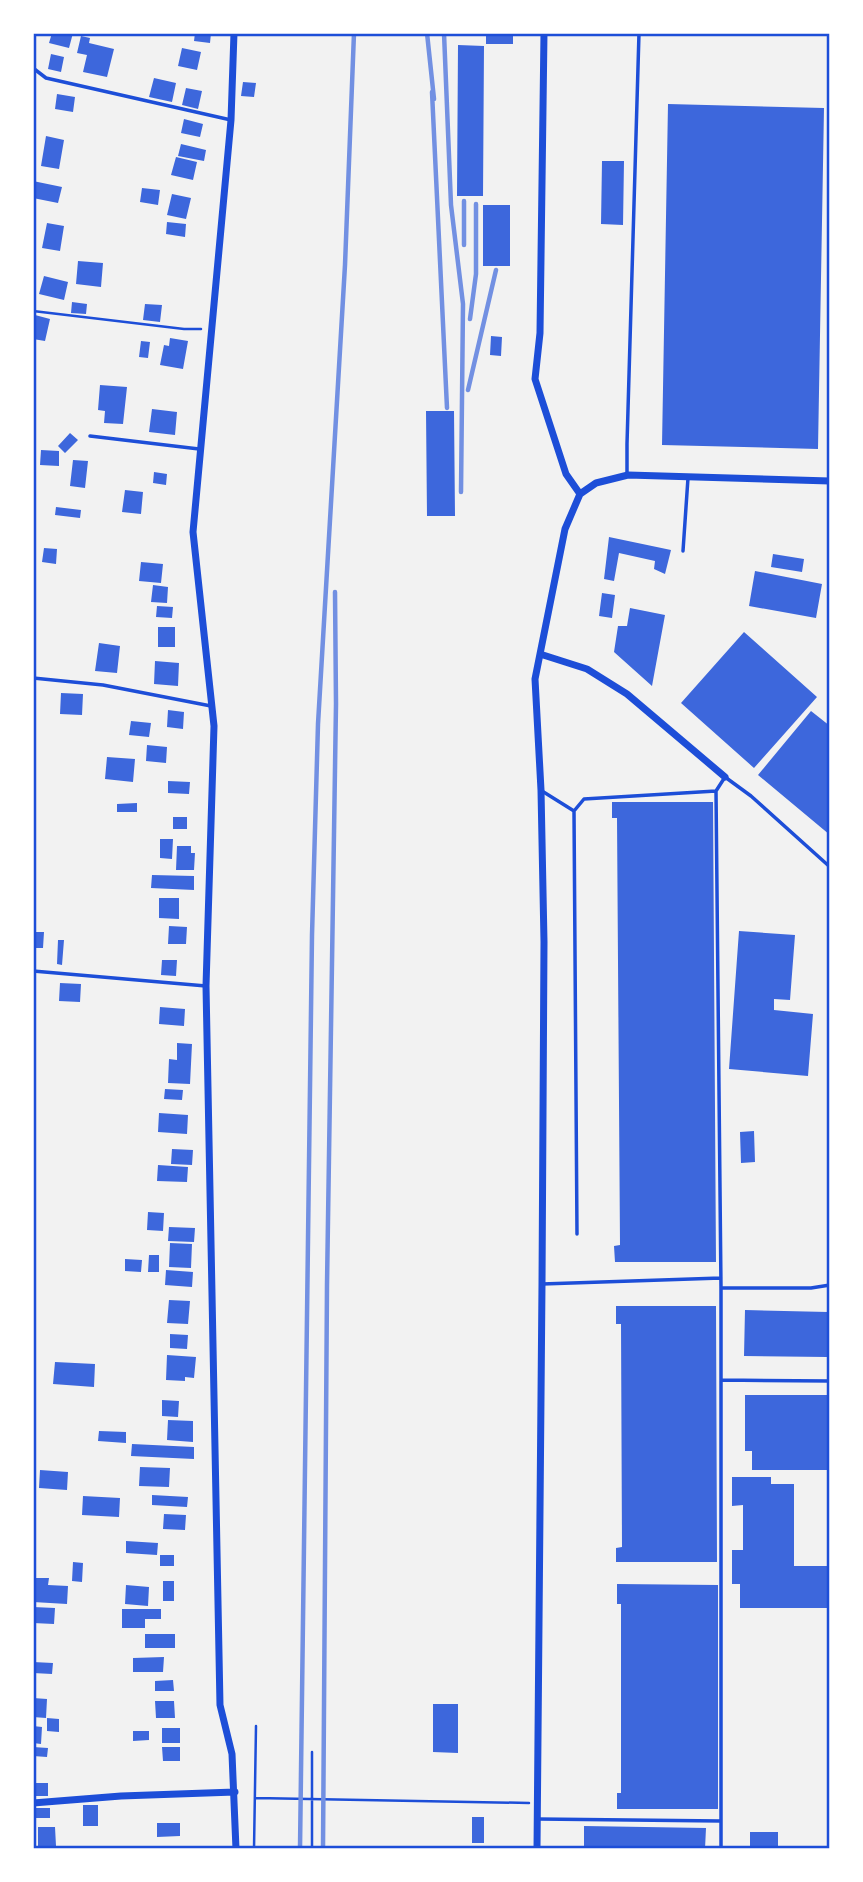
<svg xmlns="http://www.w3.org/2000/svg" width="863" height="1882" viewBox="0 0 863 1882" font-family="'PT Sans',sans-serif">
<style>
.building{fill:#3d67dc}
.lines{fill:none;stroke-linecap:round;stroke-linejoin:round}
.path{stroke:#1d4ed8;stroke-width:2.5}
.service{stroke:#1d4ed8;stroke-width:3.5}
.minor{stroke:#1d4ed8;stroke-width:7}
.rail{stroke:#7290e2;stroke-width:4.5}
.neatline{fill:none;stroke:#1d4ed8;stroke-width:2.5}
</style>
<rect width="100%" height="100%" fill="#f2f2f2"/>
<path class="building" d="M52,33H73L69,48L49,43Z
M195,33H211L210,43L194,41Z
M486,33H513V44H486Z
M81,36L90,38L89,43L114,49L107,77L83,72L87,55L77,53Z
M458,45L484,46L483,196H457Z
M182,48L201,52L197,70L178,66Z
M51,54L64,57L61,72L48,69Z
M154,78L176,83L172,102L149,97Z
M243,82L256,83L254,97L241,96Z
M186,88L202,91L198,109L182,105Z
M57,94L75,97L73,112L55,109Z
M668,104L824,108L818,449L662,445Z
M184,119L203,124L200,137L181,133Z
M46,136L64,140L59,169L41,166Z
M181,144L206,150L204,161L178,156Z
M176,157L197,162L193,180L171,175Z
M602,161H624L623,225L601,224Z
M33,181L62,187L58,203L33,198Z
M142,188L160,190L158,205L140,202Z
M172,194L191,198L186,219L167,215Z
M483,205H510V266H483Z
M167,222L186,224L185,237L166,234Z
M47,223L64,226L60,251L42,248Z
M78,261L103,263L101,287L76,284Z
M44,276L68,282L64,300L39,294Z
M72,302L87,304L86,314L71,313Z
M145,304L162,305L160,322L143,320Z
M35,315L50,319L45,341L33,339Z
M491,336L502,337L501,356L490,355Z
M170,338L188,341L183,369L160,365L164,345L169,346Z
M141,341L150,342L148,358L139,357Z
M100,385L127,387L123,424L104,423L105,411L98,410Z
M152,409L177,412L175,435L149,432Z
M426,411H454L455,516H427Z
M70,433L78,440L65,453L58,446Z
M41,450L59,451V466L40,465Z
M73,460L88,461L85,488L70,486Z
M154,472L167,474L166,485L153,483Z
M125,490L143,492L141,514L122,512Z
M56,507L81,510L80,518L55,515Z
M609,537L671,550L665,574L654,569L655,561L619,553L614,581L604,579Z
M44,548L57,549L56,564L42,562Z
M773,554L804,559L802,572L771,567Z
M141,562L163,564L161,583L139,581Z
M755,571L822,584L816,618L749,606Z
M153,585L168,587L167,603L151,602Z
M602,593L615,595L612,618L599,616Z
M157,606L173,607L172,618L156,617Z
M630,608L665,615L652,686L614,652L618,626H627Z
M158,627H175V647H158Z
M744,632L817,697L754,768L681,703Z
M99,643L120,646L117,673L95,671Z
M155,661L179,663L178,686L154,684Z
M61,693L83,694L82,715L60,714Z
M168,710L184,712L183,729L167,727Z
M811,711L830,726V835L758,775Z
M131,721L151,723L149,737L129,735Z
M147,745L167,747L166,763L146,761Z
M107,757L135,759L133,782L105,779Z
M168,781L190,782L189,794L168,793Z
M612,802H713L716,1262H615L614,1246L620,1245L617,818H612Z
M137,803V812H117V804Z
M173,817H187V829H173Z
M160,839H173L172,859L160,858Z
M177,846H191V853H195L194,870H176Z
M152,875L194,876V890L151,888Z
M159,898H179V919L159,918Z
M169,926L187,927L186,944H168Z
M739,931L795,935L790,1000L774,999V1010L813,1014L808,1076L729,1069Z
M35,932H44L43,948H35Z
M58,940H64L62,965L57,964Z
M162,960H177L176,976L161,975Z
M60,983L81,984L80,1002L59,1001Z
M160,1007L185,1009L184,1026L159,1024Z
M177,1043L192,1044L190,1084L168,1083L169,1059L177,1060Z
M165,1089L183,1090L182,1100L164,1099Z
M159,1113L188,1115L187,1134L158,1132Z
M754,1131L755,1162L741,1163L740,1132Z
M172,1149L193,1150L192,1165L171,1164Z
M158,1165L188,1167L187,1182L157,1181Z
M148,1212L164,1213L163,1231L147,1230Z
M169,1227L195,1228L194,1242L168,1241Z
M170,1243L192,1244L191,1268L169,1267Z
M149,1255H159V1272H148Z
M125,1259L142,1260L141,1272L125,1271Z
M166,1270L193,1272L192,1287L165,1285Z
M169,1300L190,1301L188,1324L167,1323Z
M616,1306H716L717,1562H616V1548L622,1547L621,1324H616Z
M745,1310L828,1312L827,1357L744,1356Z
M170,1334L188,1335L187,1349L170,1348Z
M167,1355L196,1357L194,1378L185,1377V1381L166,1380Z
M55,1362L95,1364L94,1387L53,1384Z
M745,1395H827V1470H752V1451H745Z
M162,1400L179,1401L178,1417L162,1416Z
M168,1420L193,1421V1442L167,1440Z
M99,1431L126,1432V1443L98,1441Z
M132,1444L194,1447V1459L131,1456Z
M140,1467L170,1468L169,1487L139,1486Z
M40,1470L68,1472L67,1490L39,1488Z
M732,1477H771V1484H794V1566H829L830,1608H740V1584H732V1550H743V1505L732,1506Z
M152,1495L188,1497L187,1507L152,1505Z
M83,1496L120,1498L119,1517L82,1515Z
M164,1514L186,1515L185,1530L163,1529Z
M126,1541L158,1543L157,1555L126,1553Z
M160,1555H174V1566H160Z
M73,1562L83,1563L82,1582L72,1581Z
M34,1578H49L48,1585L68,1586L67,1604L33,1602Z
M163,1581H174V1601H163Z
M617,1584L718,1585V1809H617V1793H621V1604H617Z
M126,1585L149,1587L148,1606L125,1604Z
M33,1607L55,1608L54,1624L33,1623Z
M122,1609H161V1619H145V1628H122Z
M145,1634H175V1648H145Z
M164,1657L163,1672H133V1658Z
M33,1662L53,1663L52,1674L33,1673Z
M173,1680L174,1691H155V1681Z
M33,1698L47,1699L46,1718L33,1717Z
M155,1701H174L175,1718H156Z
M433,1704H458V1753L433,1752Z
M47,1718L59,1719V1732L47,1731Z
M33,1726L42,1727L41,1744L33,1743Z
M162,1728H180V1743H162Z
M133,1731H149V1740L133,1741Z
M33,1747L48,1748L47,1757L33,1756Z
M162,1747H180V1761H163Z
M33,1783H48V1796H33Z
M83,1805H98V1826H83Z
M34,1808H50V1818H34Z
M472,1817H484V1843H472Z
M157,1823H180V1836L157,1837Z
M584,1826L706,1828L705,1849H584Z
M38,1827H55L56,1846H38Z
M750,1832H778V1849H750Z"/>
<g class="lines">
<path class="path" d="M33,311L184,329H201
M256,1798L529,1803
M312,1847V1752
M254,1849L256,1726"/>
<path class="service" d="M33,68L46,78L231,120
M90,436L199,449
M627,473V444L639,33
M683,551L688,478
M33,678L103,685L211,706
M542,791L574,811L577,1234
M574,811L584,799L716,791
M33,971L206,986
M542,1284L721,1278
M721,1288H811L830,1285
M721,1380L830,1381
M538,1819L721,1821
M721,1849V1288L716,791L725,777L751,796L830,867"/>
<path class="minor" d="M234,33L231,120L193,532L214,726L206,986L220,1705L232,1754L236,1849
M580,494L596,483L628,475L830,481
M540,654L587,669L627,694L725,777
M33,1803L121,1796L235,1792
M537,1849L542,1284L544,942L541,790L535,679L565,529L580,494L566,474L535,379L540,333L544,33"/>
<path class="rail" d="M427,33L434,99
M444,33L451,205L463,304L461,492
M432,92L447,408
M464,245V201
M470,319L476,274V204
M468,390L496,270
M300,1849L312,935L318,724L345,265L354,33
M323,1849L327,1285L336,704L335,592"/>
</g>
<rect width="863" height="1882" fill="none" stroke="#ffffff" stroke-width="70"/>
<rect x="35" y="35" width="793" height="1812" class="neatline"/>
</svg>
